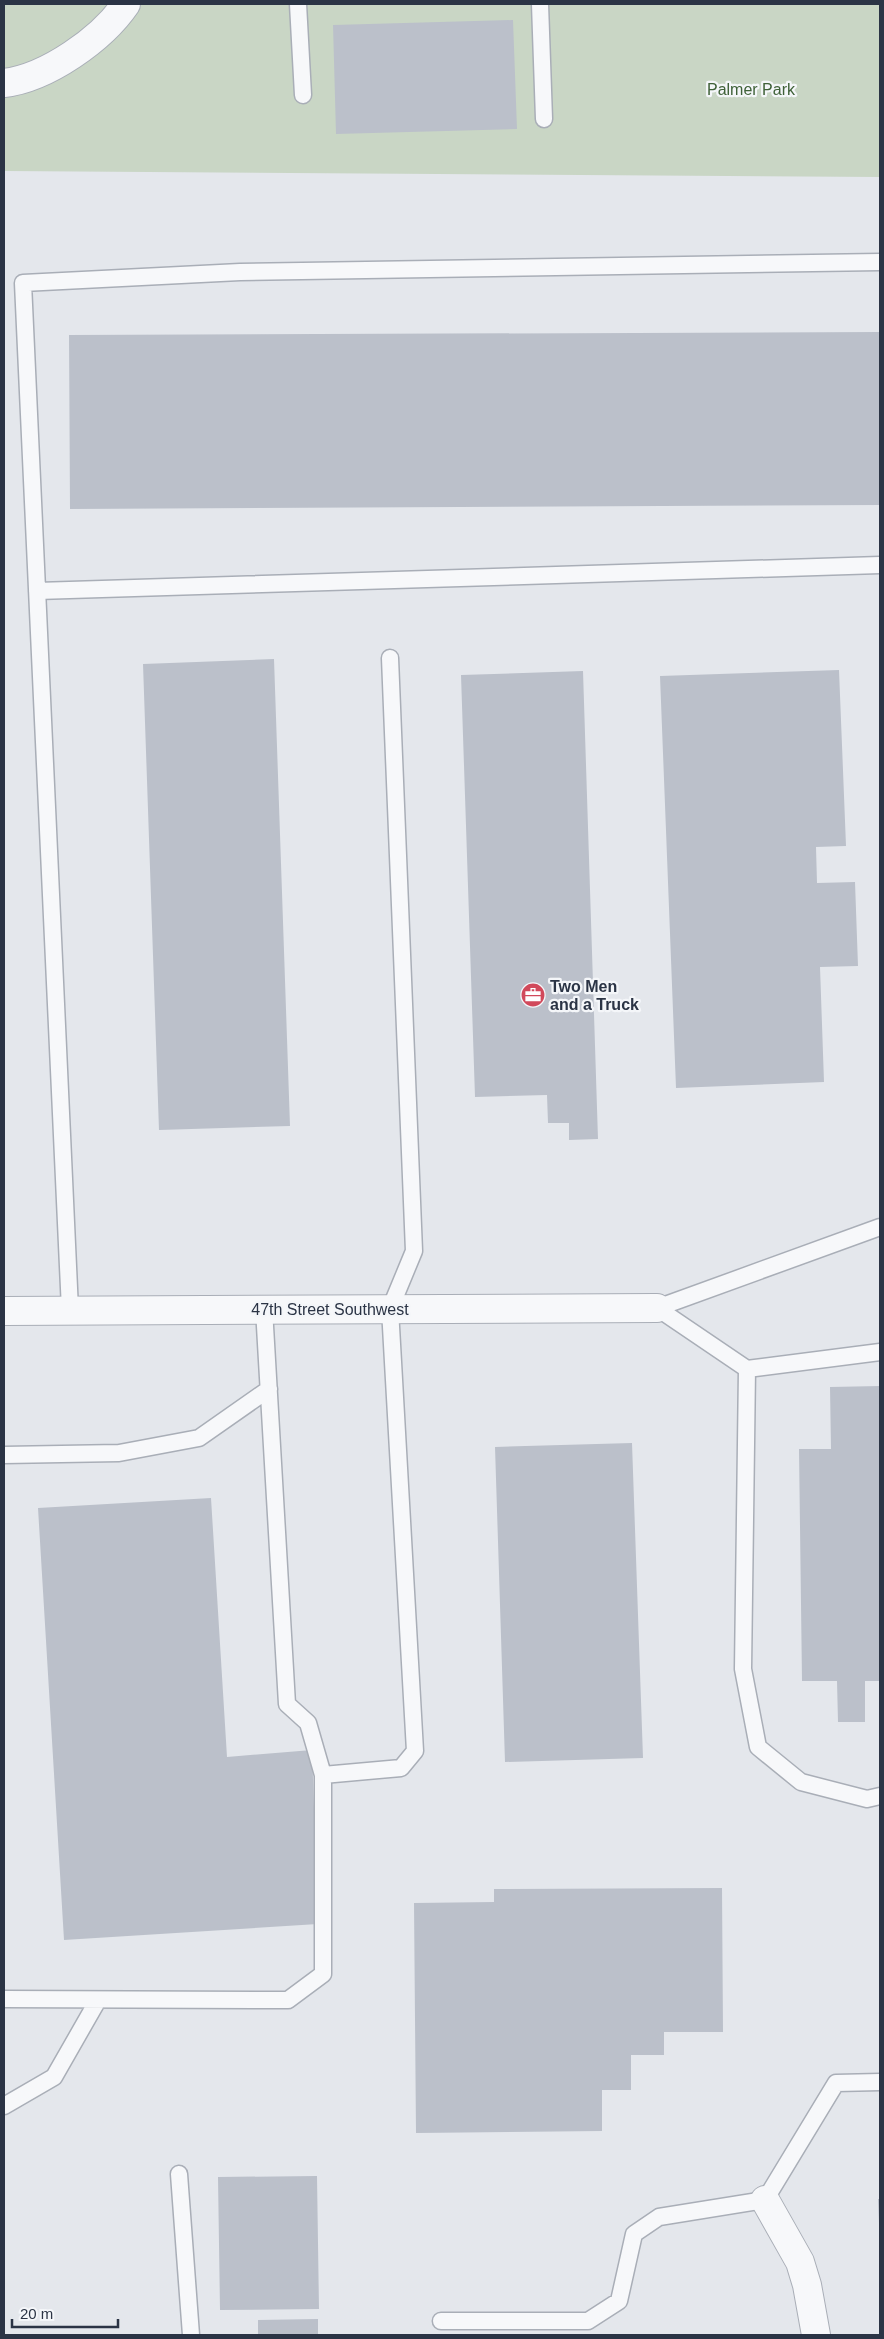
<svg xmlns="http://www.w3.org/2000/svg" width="884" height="2339" viewBox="0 0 884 2339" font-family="Arial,sans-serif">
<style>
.green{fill:#c9d6c5}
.building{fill:#bbc0ca}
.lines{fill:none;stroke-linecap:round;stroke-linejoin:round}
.lane-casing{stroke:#a9aeb7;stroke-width:19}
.street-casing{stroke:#a9aeb7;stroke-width:30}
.lane{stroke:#f7f8fa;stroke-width:16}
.street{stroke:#f7f8fa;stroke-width:28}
.labels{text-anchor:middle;stroke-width:4.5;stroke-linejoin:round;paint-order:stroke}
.park-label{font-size:16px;fill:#3f6138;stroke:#f4f6f9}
.poi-label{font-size:16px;font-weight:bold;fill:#2b3445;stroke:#f4f6f9;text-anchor:start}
.street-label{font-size:16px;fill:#2b3445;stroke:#f4f6f9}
</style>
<rect width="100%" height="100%" fill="#e4e7ec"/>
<path class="green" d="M4,4H880V177L4,171Z"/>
<path class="building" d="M513,20L517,129L336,134L333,25Z
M880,332V505L70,509L69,335Z
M274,659L290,1126L159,1130L143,664Z
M839,670L846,846L816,847L817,883L855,882L858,966L820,967L824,1082L676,1088L660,676Z
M583,671L598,1139L569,1140V1123H548L547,1095L475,1097L461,675Z
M880,1386V1681H865V1722H838L837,1681H802L799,1449H831L830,1387Z
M632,1443L643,1758L505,1762L495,1447Z
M211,1498L227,1757L312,1750L318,1924L64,1940L38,1508Z
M722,1888L723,2032H664V2055H631V2090H602V2131L416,2133L414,1903L494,1902V1889Z
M317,2176L319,2309L220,2310L218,2177Z
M878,2199H880V2223H879Z
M318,2319V2335H258V2320Z"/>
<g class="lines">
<defs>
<path id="lane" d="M298,4L303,95
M540,4L544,119
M37,591L880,565
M657,1308L747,1369L880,1352
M657,1308L880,1227
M264,1309L287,1704L308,1723L323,1775
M70,1310L23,283L240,272L880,262
M747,1369L743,1669L758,1747L801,1782L867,1799L880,1796
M4,1455L119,1453L199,1438L269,1389
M4,1999L288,2000L323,1974V1775L401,1768L415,1751L390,1309L414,1251L390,658
M4,2106L54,2077L98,2000
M179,2174L191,2335
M441,2321H588L619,2301L634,2234L659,2217L765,2200L836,2083L880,2082"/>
<path id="street" d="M4,83C47,78 102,39 126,4
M4,1311L657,1308
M765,2200L800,2262L807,2285L816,2335"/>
</defs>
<use href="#lane" class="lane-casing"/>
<use href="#street" class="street-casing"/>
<use href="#lane" class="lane"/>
<use href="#street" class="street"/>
</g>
<defs>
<symbol id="office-disc" viewBox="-11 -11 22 22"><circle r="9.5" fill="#d1495b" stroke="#f4f6f9"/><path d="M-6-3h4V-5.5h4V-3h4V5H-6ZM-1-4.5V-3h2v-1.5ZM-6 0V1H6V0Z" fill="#fff"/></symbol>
</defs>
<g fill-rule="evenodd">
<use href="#office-disc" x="519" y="981" width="28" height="28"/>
</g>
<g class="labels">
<g class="park-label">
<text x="751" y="95">Palmer Park</text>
</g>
<g class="poi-label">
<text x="550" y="992">Two Men<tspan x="550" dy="18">and a Truck</tspan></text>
</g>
<g class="street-label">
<text x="330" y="1315">47th Street Southwest</text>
</g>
</g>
<rect width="884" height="2339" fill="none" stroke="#2b3445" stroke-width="10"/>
<path d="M12 2319v8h106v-8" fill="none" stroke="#2b3445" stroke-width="2.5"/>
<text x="20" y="2319" font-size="15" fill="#2b3445" stroke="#f4f6f9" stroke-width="4" paint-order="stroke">20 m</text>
</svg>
